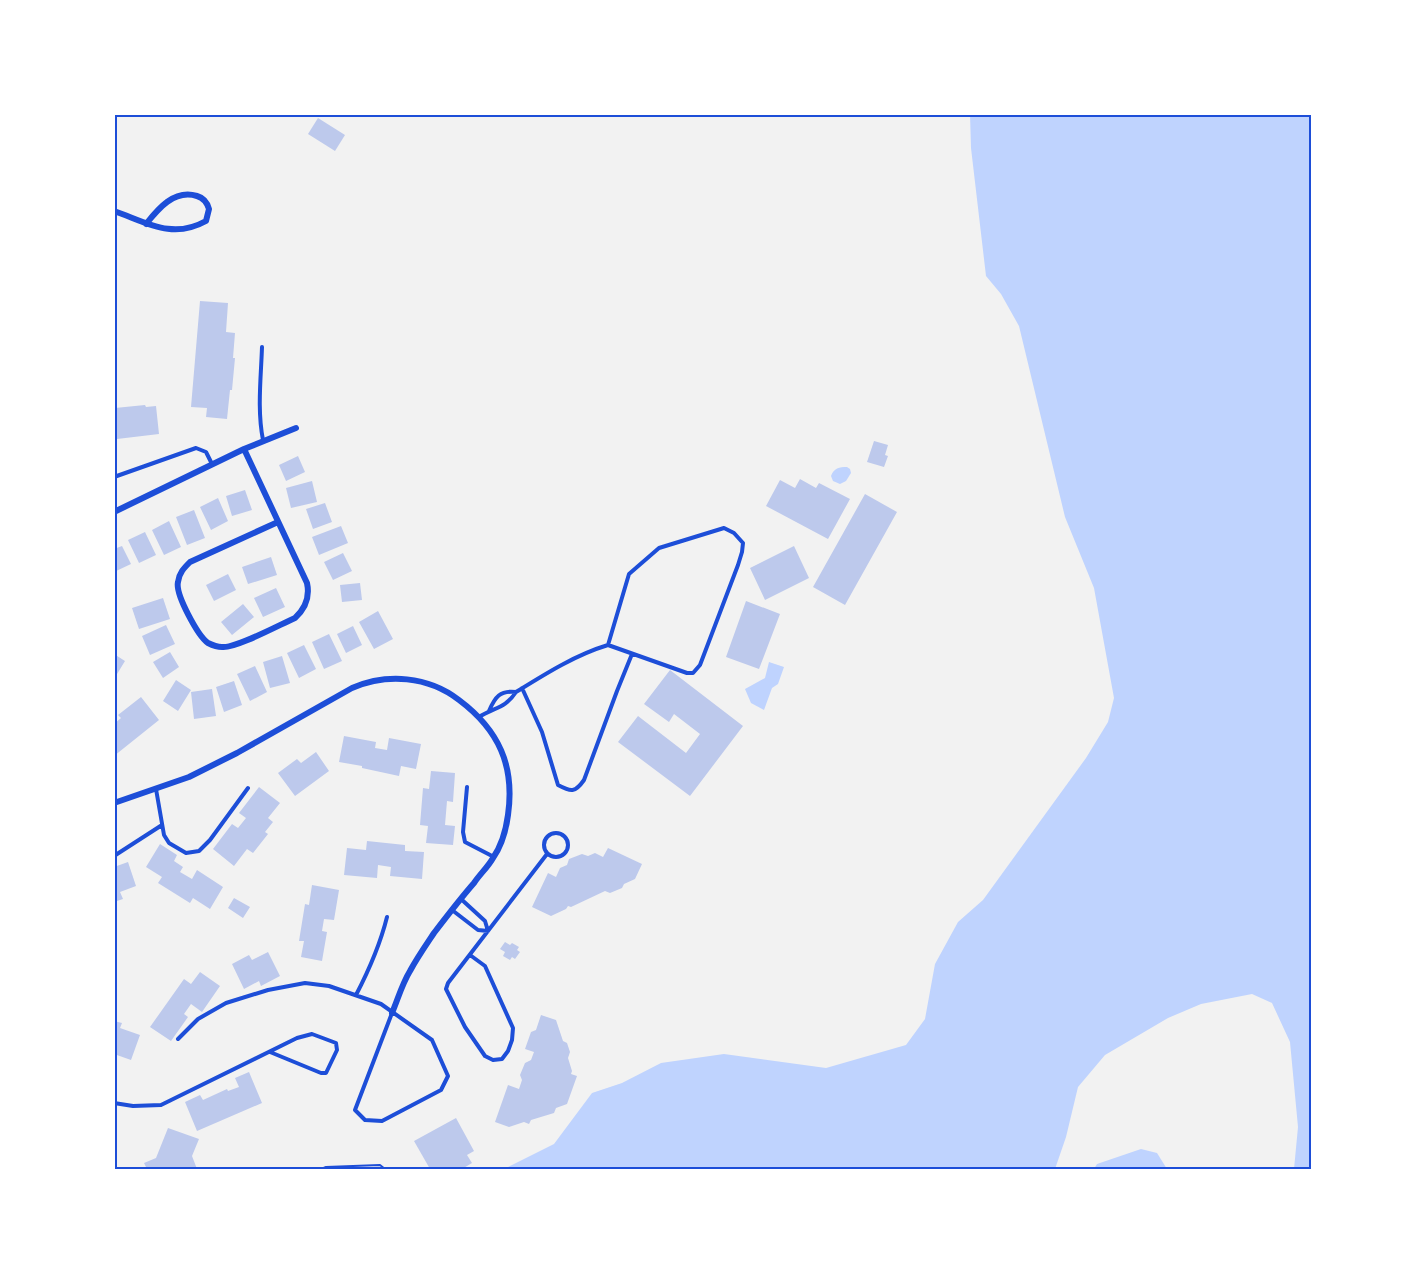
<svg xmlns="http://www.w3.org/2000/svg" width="1426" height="1283" viewBox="0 0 1426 1283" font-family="Mulish,sans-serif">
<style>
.water{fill:#bfd3fe}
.building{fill:#bdc9ec}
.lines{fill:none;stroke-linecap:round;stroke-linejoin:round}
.path{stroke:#1d4ed8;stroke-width:2}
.service{stroke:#1d4ed8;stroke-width:4}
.minor{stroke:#1d4ed8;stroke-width:6}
.neatline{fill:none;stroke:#1d4ed8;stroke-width:2}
</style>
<rect width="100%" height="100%" fill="#f2f2f2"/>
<path class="water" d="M970,114H1312V1169H1294L1298,1127L1290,1042L1272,1003L1252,994L1201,1004L1168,1018L1105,1055L1078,1087L1066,1137L1055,1169H504L554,1144L592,1093L622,1083L661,1063L724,1054L826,1068L906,1045L925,1019L935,964L958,922L983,900L1086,758L1108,722L1114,698L1094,588L1065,517L1019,326L1001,294L986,276L971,148Z
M847,467L850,469L851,473L846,481L840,484L833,481L831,476C834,468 839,467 847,467Z
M769,662L784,667L778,684L772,688L764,710L751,703L745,689L765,678Z
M1141,1149L1157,1153L1167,1169H1094L1097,1164Z"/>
<path class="building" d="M318,118L345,135L335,151L308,134Z
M200,301L228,303L226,332L235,333L233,358H235L232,390H230L227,419L206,417L207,408L191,407Z
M145,405L146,407L156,406L159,434L117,439V445L114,446V427H116L117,436L115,408Z
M874,441L888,445L885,455L888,456L884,467L867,462Z
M298,456L305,472L286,481L279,465Z
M800,479L816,488L819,483L850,499L828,539L766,506L780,480L795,488Z
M312,481L317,502L291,508L286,488Z
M245,490L252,510L232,516L226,496Z
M865,494L897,512L845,605L813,587Z
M218,498L228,521L211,530L200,507Z
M325,503L332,522L313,529L306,509Z
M194,510L205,538L187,545L176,517Z
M169,521L181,547L164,555L152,530Z
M341,526L348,543L319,555L312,537Z
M145,532L156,555L139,563L128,540Z
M122,546L131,564L114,572V549Z
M794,546L809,578L765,600L750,568Z
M343,553L352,571L333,580L324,562Z
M271,557L277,575L248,584L242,567Z
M228,574L236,590L214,601L206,585Z
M360,583L362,600L342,602L340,585Z
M276,588L285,607L263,617L254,598Z
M163,598L170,619L139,629L132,608Z
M746,601L780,614L759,669L726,657Z
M243,604L254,617L232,635L221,622Z
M378,611L393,639L374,649L359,622Z
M166,625L175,644L150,655L142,636Z
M353,626L362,645L346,653L337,634Z
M329,634L342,661L324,669L312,642Z
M304,645L316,669L299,678L287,653Z
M170,652L179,667L163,678L153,662Z
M114,654L125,661L114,679Z
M282,656L290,683L270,688L263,662Z
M255,666L267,692L250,701L237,674Z
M670,670L743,726L690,796L618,742L638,716L686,753L700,734L674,714L669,722L644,704Z
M176,680L191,690L178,711L163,701Z
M234,681L242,705L224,712L216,687Z
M212,689L216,716L194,719L191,692Z
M141,697L159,720L114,756V724L121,718L118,715Z
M344,736L376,742L375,748L387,750L389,738L421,744L416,769L401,766L399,776L362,768V766L339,762Z
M316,752L329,771L295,796L278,773L297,759L301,763Z
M431,771L455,773L453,802L447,801L445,825L455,826L453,845L426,843L428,826L420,825L423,788L429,789Z
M259,787L280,803L268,818L273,822L265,832L268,834L253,853L247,849L234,866L213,849L232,824L238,828L246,818L239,813Z
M367,841L405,845V851L424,852L422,879L390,876L391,867L378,865L377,878L344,875L347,848L366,850Z
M160,844L177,855L174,861L183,867L180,872L192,879L197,870L223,887L210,909L193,898L190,903L158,883L162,877L146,867Z
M608,848L642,864L635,879L624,884L622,888L610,893L605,891L571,907L568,906L566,909L551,916L532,907L548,873L556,877L560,868L567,865L569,859L582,854L588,856L595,853L603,857Z
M128,862L136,886L120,892L123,899L114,902V867Z
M312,885L339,890L334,920L324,919L322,931L327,932L322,961L301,957L304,941H299L305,904L309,905Z
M234,898L250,907L243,918L228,908Z
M505,942L510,945L512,943L519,947L517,950L520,952L515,959L512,957L510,960L503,956L505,952L500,949Z
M268,952L280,976L261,986L259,981L244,989L232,964L249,955L252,960Z
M200,972L220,986L202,1012L191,1004L184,1014L188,1017L171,1041L150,1027L184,979L191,984Z
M541,1015L556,1020L563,1041L567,1043L570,1052L568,1058L572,1071L571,1074L577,1076L567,1104L556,1108L554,1113L531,1120L529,1124L524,1122L509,1127L495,1122L508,1085L519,1089L522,1080L520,1075L525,1063L531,1060L534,1052L525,1049L531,1032L536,1030Z
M114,1021L122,1023L120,1028L140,1035L131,1060L114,1054Z
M249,1072L262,1103L197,1131L185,1102L200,1095L203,1100L227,1089L228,1091L239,1087L235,1078Z
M456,1118L474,1151L467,1155L472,1163L462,1169H430L414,1141Z
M168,1128L199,1139L192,1156L197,1169H147L144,1163L156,1158Z"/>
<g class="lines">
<path class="path" d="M321,1169L326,1167L380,1165L385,1169"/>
<path class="service" d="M262,347C261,378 257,410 263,440
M114,477L196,448L206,452L212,464
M522,688L542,732L558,785C571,792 575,793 584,780L617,691L632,654
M516,692C545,674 575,655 608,645L687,673H693L700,665L738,565L742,552L743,543L734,533L724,528L659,548L629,574L608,645
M479,717C494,707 505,709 516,692C500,690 495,697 489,711
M467,787L463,832L465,842L494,857
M156,789L164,835L169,843L186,853L199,851L210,840L248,788
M544 845a12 12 0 1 1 24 0a12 12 0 1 1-24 0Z
M114,856L162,825
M452,910L478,930L488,931L485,921L461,899
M470,955L485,966L513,1028L512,1040L508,1051L502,1059L493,1060L485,1056L465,1027L446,989L448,983L547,854
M356,995C369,970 380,945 387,917
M178,1039L198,1019L226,1003L268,990L305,983L329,986L381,1004L432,1040L448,1076L441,1090L382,1121L365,1120L355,1110L392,1013
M114,1103L133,1106L161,1105L297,1038L312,1034L336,1043L337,1050L326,1073H321L270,1052"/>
<path class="minor" d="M114,211C146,222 172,240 206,221L209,209C207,202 204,198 197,196C174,189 158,209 146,224
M244,449L307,583C310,597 306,608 295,618C281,624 235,649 222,647C218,647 212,645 208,643C198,636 175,594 178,582C179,573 184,568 190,562L278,522
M114,512L244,449L296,428
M114,803L189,777L237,753L352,688C387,673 428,676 459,700C499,730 515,766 508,815C506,830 502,845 493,858C488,867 480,874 474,883C460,899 447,916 434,933C426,945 417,958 410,971C402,984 398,999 392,1013"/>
</g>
<rect width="1426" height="1283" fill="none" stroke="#ffffff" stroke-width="231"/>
<rect x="116" y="116" width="1194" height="1052" class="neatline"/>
</svg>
